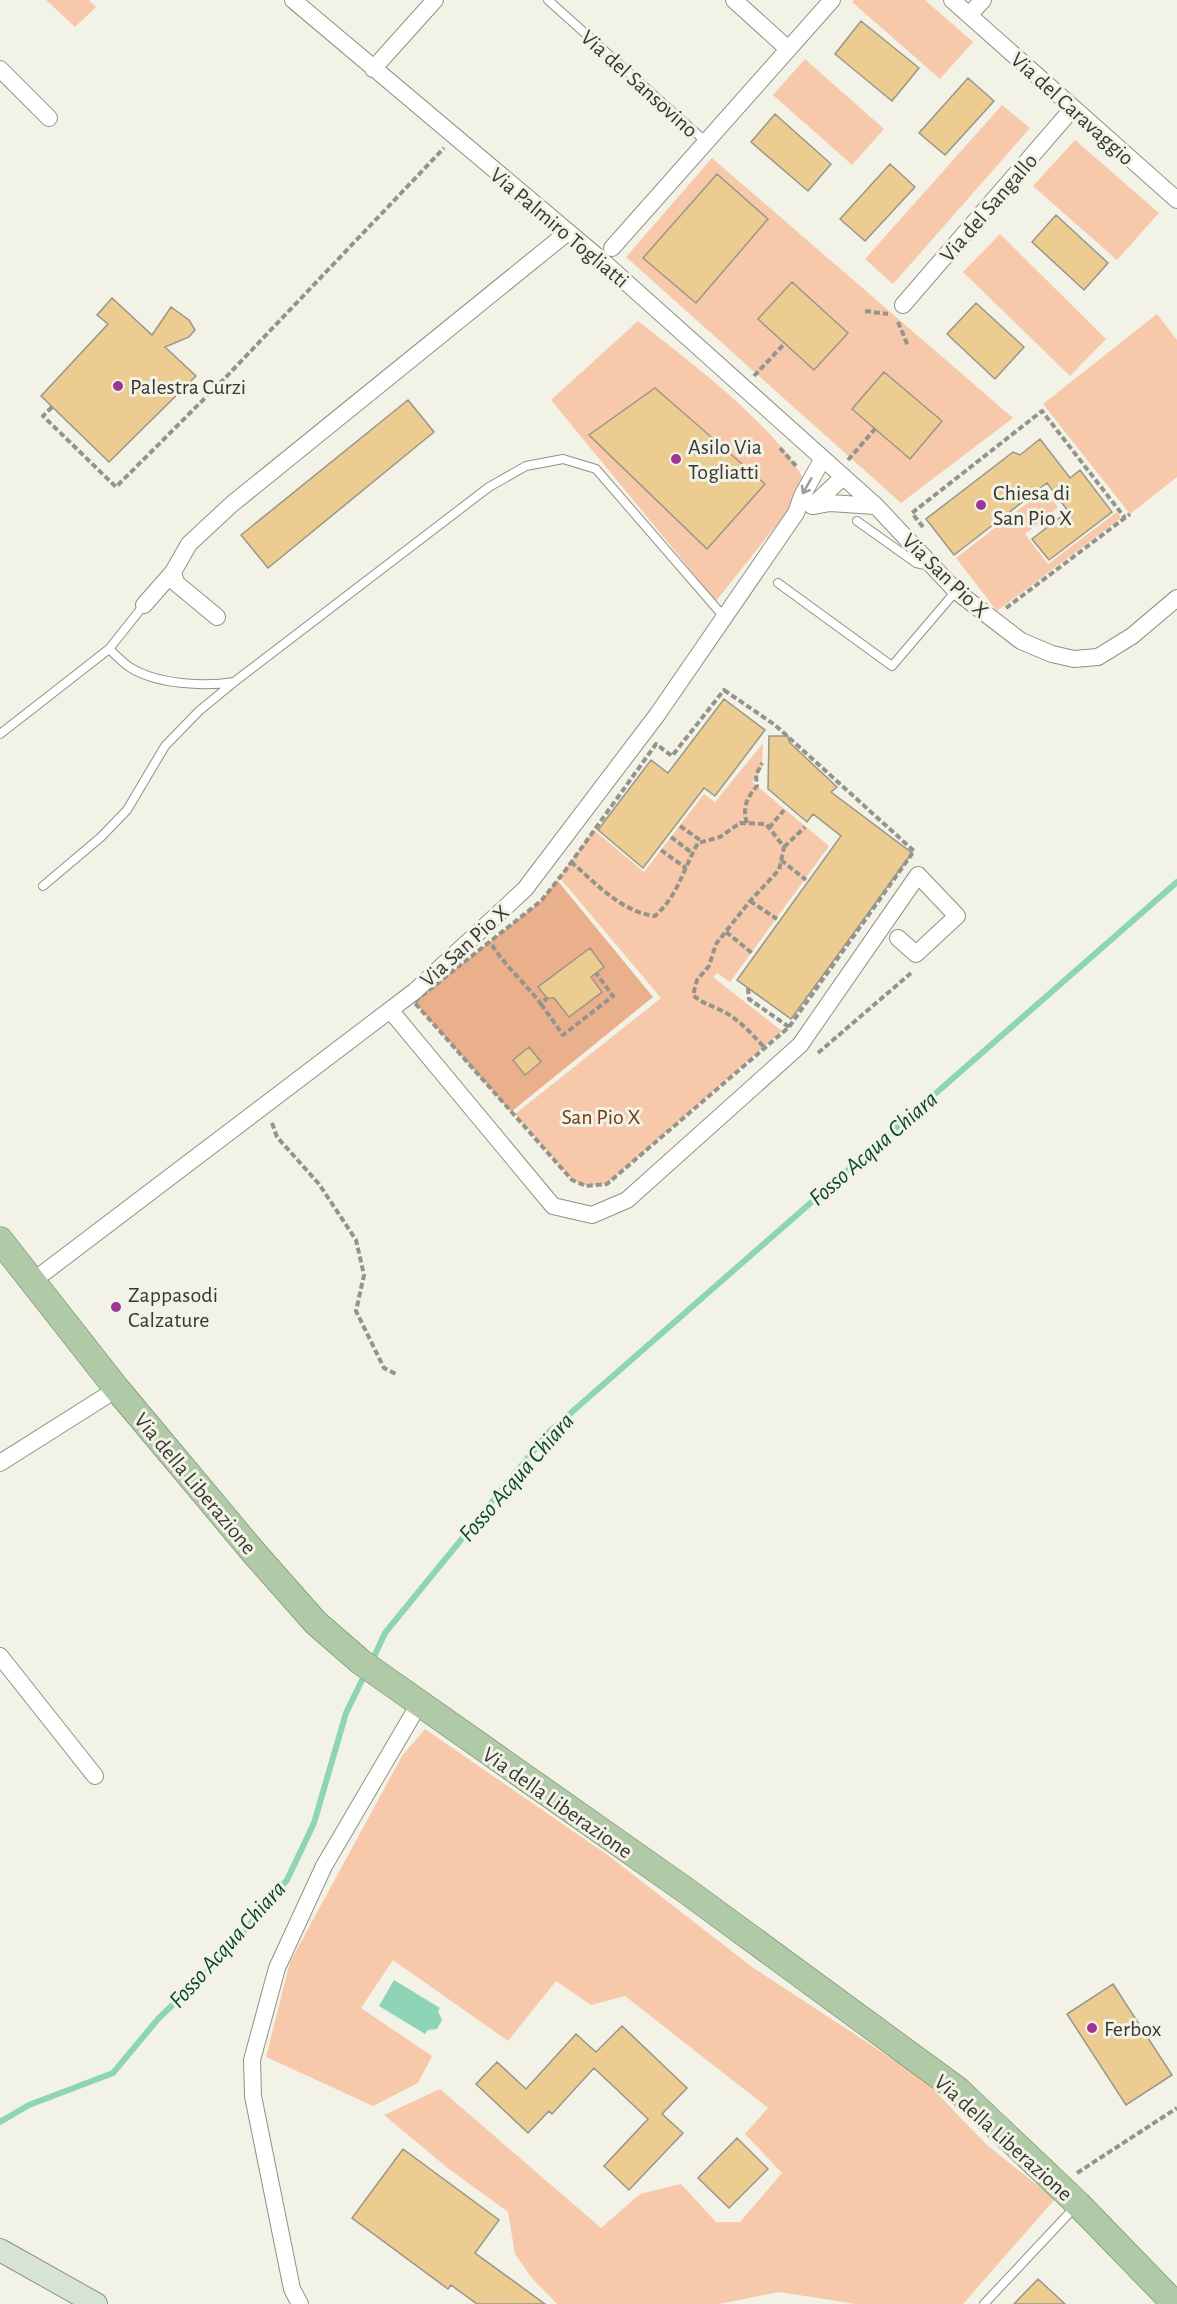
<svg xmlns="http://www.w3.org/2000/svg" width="1177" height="2304" viewBox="0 0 1177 2304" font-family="'Alegreya Sans',sans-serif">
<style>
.green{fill:#f8c8aa}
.forest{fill:#eab08b}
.water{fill:#8dd5b6}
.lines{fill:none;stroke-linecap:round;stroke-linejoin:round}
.stream{stroke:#8dd5b6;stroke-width:6}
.building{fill:#eccc90;stroke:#9b958a;stroke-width:1.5}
.lane-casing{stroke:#919285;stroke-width:10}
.street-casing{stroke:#919285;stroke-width:18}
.secondary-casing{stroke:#919285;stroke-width:24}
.primary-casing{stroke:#647f59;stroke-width:27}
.path{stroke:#93948b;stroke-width:4;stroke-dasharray:6 3;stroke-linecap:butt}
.lane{stroke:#fff;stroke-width:8}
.street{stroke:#fff;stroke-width:16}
.secondary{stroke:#d8e4d3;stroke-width:22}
.primary{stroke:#b0c9a7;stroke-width:26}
.oneway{stroke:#9b9c99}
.poi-dot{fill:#9e3596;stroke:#f2f3e6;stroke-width:2}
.labels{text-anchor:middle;stroke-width:6;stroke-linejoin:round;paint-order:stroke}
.street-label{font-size:22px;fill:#373833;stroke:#f2f3e6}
.poi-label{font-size:22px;fill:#373833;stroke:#f2f3e6;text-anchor:start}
.park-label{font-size:22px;fill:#743e14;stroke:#f2f3e6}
.water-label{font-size:24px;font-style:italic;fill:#0a4733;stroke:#f2f3e6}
</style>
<rect width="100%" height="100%" fill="#f2f3e6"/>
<path class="green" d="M46,0H89L96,7L75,27Z
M854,0H925L973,42L940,79L852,2Z
M805,59L884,129L852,165L773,95Z
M1002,105L1030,128L893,284L865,259Z
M1075,140L1159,213L1117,260L1033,186Z
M712,158L1013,418L901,503L626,257Z
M1000,234L1106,339L1070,376L963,272Z
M1157,314L1177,340V477L1130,514L1043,404Z
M638,321C689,361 772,423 803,478L790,508L716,601L551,400Z
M1044,490L1058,507L1025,534L1048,564L1117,512L1121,518L997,611L956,558Z
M763,743L762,768L752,782L829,846L730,982L717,973L713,977L782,1031L607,1184L586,1186L572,1180L515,1114L661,998L559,877L594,830L644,872L704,794L715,802Z
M425,1729L609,1856L752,1967L923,2079L988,2146L1055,2199L963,2304H856L779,2292L719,2304H557L531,2277L515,2254L508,2212L449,2169L384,2115L440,2089L601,2228L640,2194L681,2184L716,2222H740L782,2173L745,2134L768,2108L625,1996L591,2005L556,1981L508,2041L393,1960L361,2008L432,2056L418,2083L373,2106L266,2057L290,1962L402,1756Z"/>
<path class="forest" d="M557,880L653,997L511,1112L414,1002L541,901Z"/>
<path class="water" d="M394,1980L440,2008L438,2011L442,2020L437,2029L428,2030L425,2034L379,2006Z"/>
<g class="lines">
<path class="stream" d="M371,1663L385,1633L549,1432L1177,882
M0,2122L29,2105L113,2073L158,2019L222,1957L287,1880L314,1823L346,1713L366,1672"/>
</g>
<path class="building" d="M861,21L919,68L892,101L835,54Z
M968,78L994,101L945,155L919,133Z
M775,114L831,164L808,191L751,142Z
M890,164L915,187L865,241L840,219Z
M717,174L768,219L696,303L643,258Z
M1056,215L1108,263L1084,290L1032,242Z
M792,282L848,333L814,370L758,319Z
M112,298L152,335L171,307L189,320L195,330L189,337L165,347L196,376L109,462L41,396L108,324L97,315Z
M976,303L1024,347L995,379L947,334Z
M884,372L942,421L910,459L852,409Z
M655,388L765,484L707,549L589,435Z
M408,400L434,432L268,568L241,535Z
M1040,439L1070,478L1080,470L1112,512L1049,560L1032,539L1068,511L1047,483L954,555L926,519L1013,452L1020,455Z
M724,699L765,730L715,796L704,788L643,868L598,830L651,760L668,773Z
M769,736H788L789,742L837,787L831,792L912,853L791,1019L737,980L841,836L813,814L807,822L768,789Z
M590,948L604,967L591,977L602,992L569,1017L554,998H547L538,987Z
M529,1047L541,1062L525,1075L513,1060Z
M1113,1984L1172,2075L1126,2105L1067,2014Z
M622,2026L687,2088L662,2114L683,2133L629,2190L604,2166L648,2119L594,2068L552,2114L549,2111L528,2133L476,2084L497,2062L526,2089L576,2034L596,2052Z
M737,2138L768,2169L729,2208L698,2178Z
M403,2149L499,2220L475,2253L545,2304H477L451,2285L448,2289L352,2218Z
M1038,2279L1065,2304H1014Z"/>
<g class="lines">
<defs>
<path id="lane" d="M548,0L705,141
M857,521L916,563L930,566
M778,583L892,666L956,591
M109,649C116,655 123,663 131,668C157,684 204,687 234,682L489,487L526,466L563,459L596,469L724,617
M0,734L109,649L144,605
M43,886L101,837L127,810L165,746L199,711L233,683
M984,2304L1075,2207"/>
<path id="street" d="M293,0L598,257L876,506L956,591L1021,641L1052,654L1074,659L1098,657L1132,636L1177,598
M734,0L788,49
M952,0L1177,200
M969,15L983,0
M0,69L49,118
M373,69L435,0
M612,248L832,0
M903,305L1073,108
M812,506L842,478
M814,506L830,503L875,506
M144,605L173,572
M217,617L176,583L173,572L189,544L232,504L568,232
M390,1010L553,1206L592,1215L627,1200L800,1045L918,875L957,916L916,954L898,938
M33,1281L415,991L525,889L657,715L796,513L802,496L822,460
M0,1463L117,1389
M0,1656L95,1776
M300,2304L292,2289L253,2096L252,2060L277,1968L324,1866L419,1704"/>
<path id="secondary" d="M0,2250L96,2304"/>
<path id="primary" d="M0,1240L117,1389L255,1554L316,1623L361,1662L688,1892L958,2090L1078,2204L1175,2304"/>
</defs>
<use href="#lane" class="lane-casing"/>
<use href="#street" class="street-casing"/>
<use href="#secondary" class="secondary-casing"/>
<use href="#primary" class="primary-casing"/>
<path class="path" d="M865,311L888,314
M898,322L908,346
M754,376L785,343
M52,407L43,416L116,487L227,376L444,148
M780,448L797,467
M848,460L875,429
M923,527L912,513L1042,411L1125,518
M1006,608L1130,514
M724,690L775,725L914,851L789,1027L607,1184L586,1186L572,1180L414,1002L541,901L565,871L656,744L672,756Z
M747,823C742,808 747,797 757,786L756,775L762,763
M680,826L703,842
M769,828L784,810
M671,837L692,853
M784,847L805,827
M661,850L686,868
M781,860L806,880
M571,862C596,883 621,912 655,916C678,896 683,869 698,843L720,837L740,823L766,824L784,847L779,870L750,901L716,944L709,966L697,980L693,995C702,1003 708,1004 718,1009C737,1017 750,1032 764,1047
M750,901L777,919
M726,932L752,953
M492,945C506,967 525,983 541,1004L547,998
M748,988L749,999L789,1027
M541,1004L563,1035L613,996L596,973
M818,1053L911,973
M272,1123L277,1137L319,1184L356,1240L364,1275L356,1311L384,1368L398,1375
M1077,2173L1177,2108"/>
<use href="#lane" class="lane"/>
<use href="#street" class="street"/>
<use href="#secondary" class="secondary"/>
<use href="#primary" class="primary"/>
</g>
<defs><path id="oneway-shaft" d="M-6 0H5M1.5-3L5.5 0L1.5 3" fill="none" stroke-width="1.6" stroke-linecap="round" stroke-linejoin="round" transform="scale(1.5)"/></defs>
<use class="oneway" href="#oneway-shaft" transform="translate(807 486) rotate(120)"/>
<g class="poi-dot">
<circle cx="118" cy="386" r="6"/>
<circle cx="676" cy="459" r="6"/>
<circle cx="981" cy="505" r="6"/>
<circle cx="116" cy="1307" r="6"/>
<circle cx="1092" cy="2028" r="6"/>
</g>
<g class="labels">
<g class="street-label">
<text transform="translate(640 83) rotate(42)" y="8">Via del Sansovino</text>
<text transform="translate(1073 108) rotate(42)" y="8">Via del Caravaggio</text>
<text transform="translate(988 207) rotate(-49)" y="8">Via del Sangallo</text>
<text transform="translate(560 227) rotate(40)" y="8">Via Palmiro Togliatti</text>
<text transform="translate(946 575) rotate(44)" y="8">Via San Pio X</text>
<text transform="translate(464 945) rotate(-42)" y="8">Via San Pio X</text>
<text transform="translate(196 1483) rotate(50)" y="8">Via della Liberazione</text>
<text transform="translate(558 1802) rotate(35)" y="8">Via della Liberazione</text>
<text transform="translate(1004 2137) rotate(42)" y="8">Via della Liberazione</text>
</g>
<g class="poi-label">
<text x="130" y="394">Palestra Curzi</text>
<text x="688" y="454">Asilo Via<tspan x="688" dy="25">Togliatti</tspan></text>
<text x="993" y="500">Chiesa di<tspan x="993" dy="25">San Pio X</tspan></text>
<text x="128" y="1302">Zappasodi<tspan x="128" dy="25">Calzature</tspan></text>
<text x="1104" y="2036">Ferbox</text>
</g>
<g class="park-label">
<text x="601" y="1124">San Pio X</text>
</g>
<g class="water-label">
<text transform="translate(873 1148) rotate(-41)" y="8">Fosso Acqua Chiara</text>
<text transform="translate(516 1477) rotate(-49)" y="8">Fosso Acqua Chiara</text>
<text transform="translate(227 1944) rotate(-48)" y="8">Fosso Acqua Chiara</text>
</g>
</g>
</svg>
